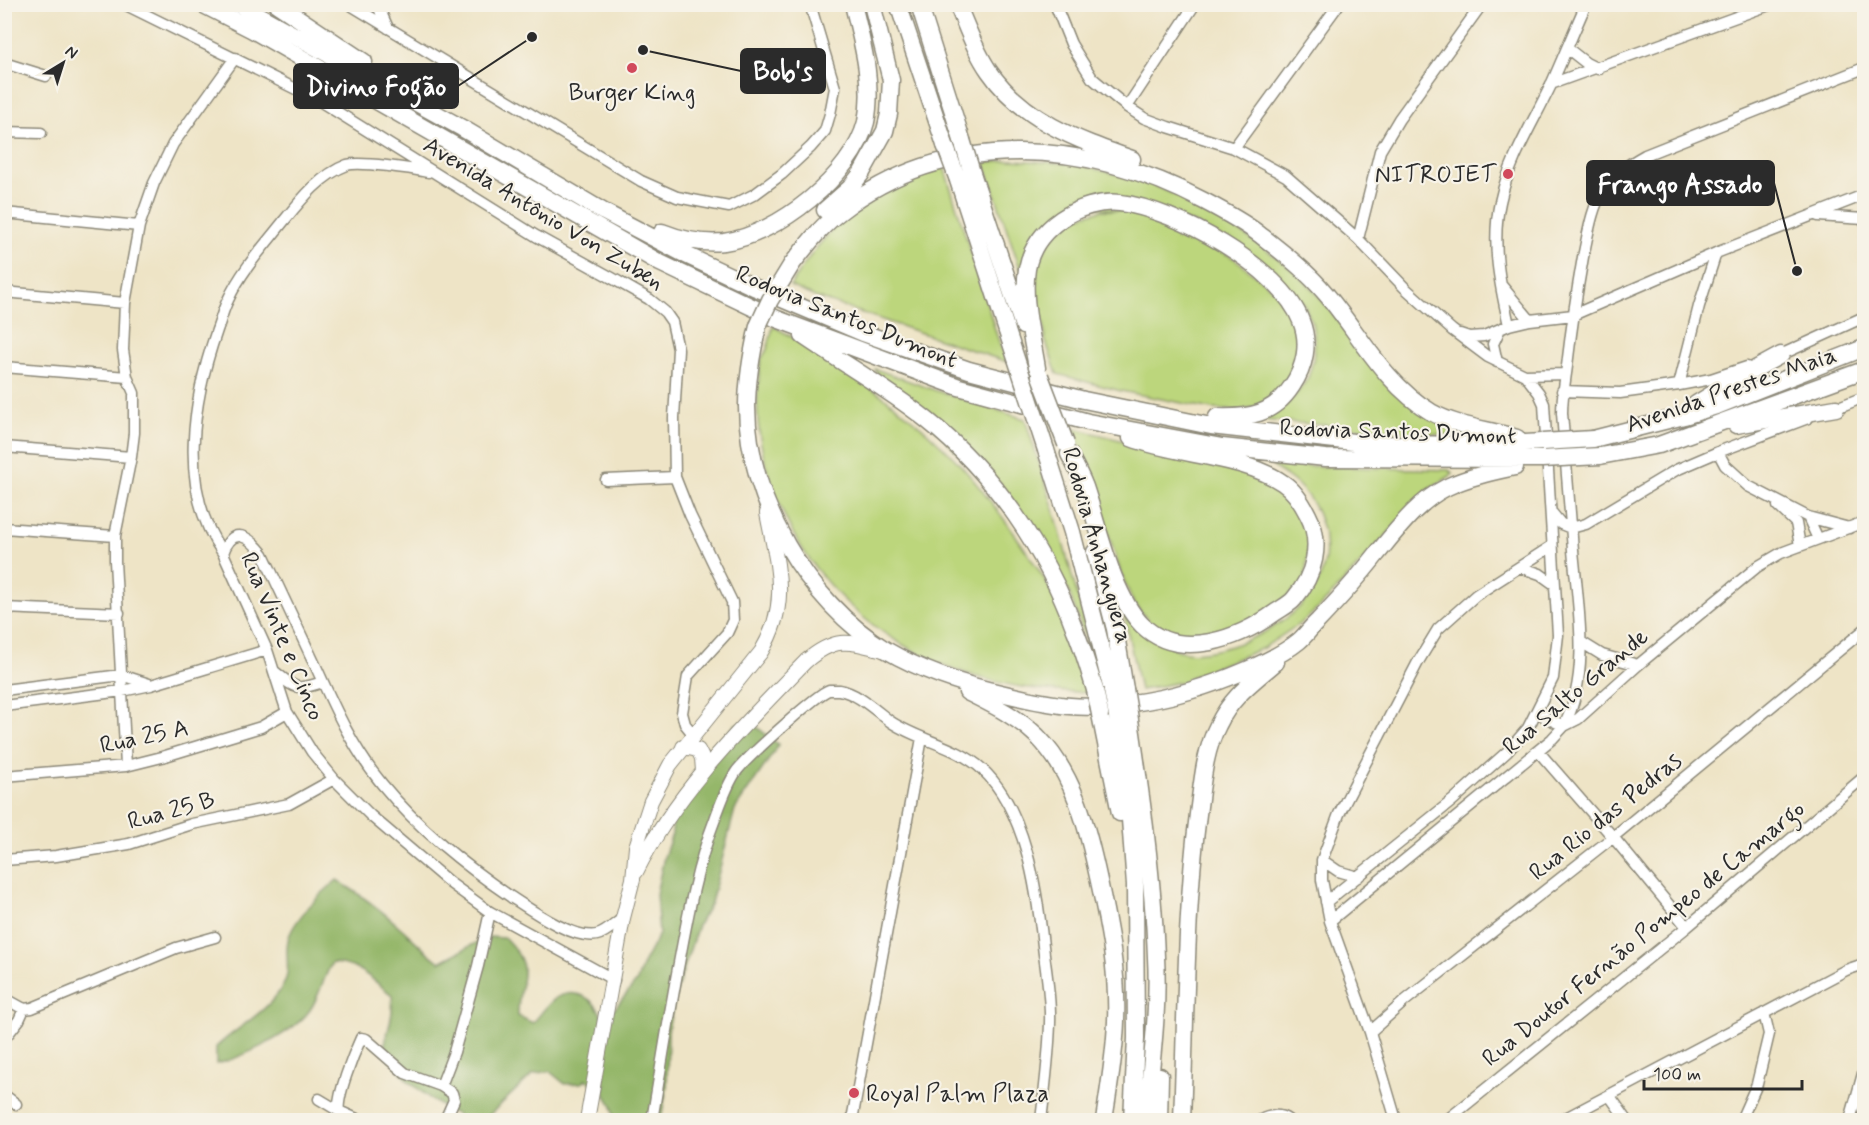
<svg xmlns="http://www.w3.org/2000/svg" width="1869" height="1125" viewBox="0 0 1869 1125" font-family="Mynerve,sans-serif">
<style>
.green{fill:#bcd67b;stroke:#748053;stroke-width:1.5}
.forest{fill:#95b76b;stroke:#60714b;stroke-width:1.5}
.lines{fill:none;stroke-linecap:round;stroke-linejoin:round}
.minor-casing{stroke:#8c8878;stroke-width:13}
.major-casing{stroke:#8c8878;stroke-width:16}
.highway-casing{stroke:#8c8878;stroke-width:19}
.minor{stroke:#fff;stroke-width:10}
.major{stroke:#fff;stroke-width:14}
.highway{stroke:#fff;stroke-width:16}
.highway-bridge-casing{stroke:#8c8878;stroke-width:19;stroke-linecap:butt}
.highway-bridge{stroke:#fff;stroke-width:16}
.poi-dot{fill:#d1495b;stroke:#f7f3e8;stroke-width:2}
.labels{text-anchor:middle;stroke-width:4.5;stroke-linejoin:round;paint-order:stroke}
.poi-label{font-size:24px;fill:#2b2b2b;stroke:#f7f3e8}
.street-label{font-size:24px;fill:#2b2b2b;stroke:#f7f3e8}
.leader{fill:none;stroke:#2b2b2b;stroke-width:2}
.callout-dot{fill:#2b2b2b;stroke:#f7f3e8;stroke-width:2}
.callout{fill:#2b2b2b;stroke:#2b2b2b;stroke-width:2}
.callout-label{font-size:26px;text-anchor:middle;font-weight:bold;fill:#fff}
</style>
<rect width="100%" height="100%" fill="#f7f3e8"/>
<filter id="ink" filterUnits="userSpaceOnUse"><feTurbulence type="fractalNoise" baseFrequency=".0167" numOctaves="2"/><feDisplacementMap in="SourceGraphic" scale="12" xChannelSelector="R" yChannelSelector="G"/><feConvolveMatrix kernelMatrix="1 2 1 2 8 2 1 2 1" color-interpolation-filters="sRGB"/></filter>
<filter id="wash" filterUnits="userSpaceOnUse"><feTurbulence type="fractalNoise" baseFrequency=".008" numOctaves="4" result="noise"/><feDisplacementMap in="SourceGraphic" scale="24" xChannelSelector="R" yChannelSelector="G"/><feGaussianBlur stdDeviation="1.35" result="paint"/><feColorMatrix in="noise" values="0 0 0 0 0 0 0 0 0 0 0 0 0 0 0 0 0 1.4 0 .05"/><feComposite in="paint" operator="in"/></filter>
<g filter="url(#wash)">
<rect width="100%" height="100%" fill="#eee4c6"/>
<path class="green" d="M1014,160L1075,164L1144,181L1202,207L1257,243L1288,266L1313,289L1362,349L1470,435L1467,437L1262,420L1285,406L1298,392L1308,378L1313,361L1315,342L1312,323L1304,304L1285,286L1195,223L1079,204L1020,268L984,162Z
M944,167L998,339L1007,362L815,297L790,286C812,250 841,213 880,194C900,183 923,176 944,167Z
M1103,210L1126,211L1145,216L1193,235L1235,259L1276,292L1300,332L1295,372L1265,405L1238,411L1212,409L1121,391L1057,374L1045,339L1044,325L1036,299L1035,282L1037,266L1049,241L1058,231L1079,216Z
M773,326C833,361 893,398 944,448C971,474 994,505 1016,536C1030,557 1046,579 1057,602C1070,631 1079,663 1090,692C953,694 821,624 774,490C762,457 755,423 758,388C759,379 759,369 761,360C762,356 766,353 767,349C770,341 771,334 773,326Z
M875,369L937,391L1025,419L1054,510L1092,649L1089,648L1068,589L1049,557L904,393L877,374Z
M1074,428L1253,475L1281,487L1311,532L1304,582L1261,619L1197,640L1163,632L1150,622L1134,604L1121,573Z
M1272,465L1449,470L1453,474L1428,490L1321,606L1302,622L1263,648L1188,678L1185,681L1140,690L1123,609C1136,619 1150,629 1163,639C1168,643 1173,648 1178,650C1193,656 1214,651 1228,647C1282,631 1343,588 1321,523C1315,504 1303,487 1287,476C1282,472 1276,470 1272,465Z"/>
<path class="forest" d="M736,724H753L779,745L735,809L711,903L698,925L676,993L668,1029L667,1085L661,1120H614C614,1098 602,1092 586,1079L582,1083L565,1084L549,1071L533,1074L484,1120H466L433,1101L406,1079L384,1048C388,1027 394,1017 392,995C370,978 361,965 332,963C323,978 319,997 310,1010C294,1033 242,1058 216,1064V1047C235,1029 267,1012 281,989C293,971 284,958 288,940C293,920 321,893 337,880C360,894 381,910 401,928C415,940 425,952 440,962L487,937L505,938C537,971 517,978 518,1016L533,1023C540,1015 547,1004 556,998C575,987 595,998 602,1017L616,1007L637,981L643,964L659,934L656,894L664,857L672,834L673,816L710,754Z"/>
</g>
<g filter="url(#ink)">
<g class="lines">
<defs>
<path id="minor" d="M124,4L318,100L536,236L612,278L649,299L665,312L672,322L678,349L674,418L675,477L690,515L732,602L733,620L727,633L688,676L682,713L685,724L693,734
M349,4L641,181L677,197L729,207L755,194L782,174L811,147L825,131L830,114L835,88L810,4
M377,4L388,28
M1055,4L1071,44L1092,78L1127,107L1144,118L1168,127L1234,148L1286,176L1358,239L1405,288L1452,330L1488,357L1525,375L1539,393L1544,404L1558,635L1553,678L1528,728L1507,752L1452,801L1326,902
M1567,48L1586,63L1598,69
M4,63L46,76
M1551,84L1772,4
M1127,107L1195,4
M4,132L41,133
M1234,148L1339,4
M4,213L139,226
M1818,216L1864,219
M1358,239L1380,151L1399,119L1482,4
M1501,285L1530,320
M4,292L125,303
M1509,325C1500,285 1491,243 1500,202C1509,160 1533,123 1551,85C1563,58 1574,31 1586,4
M1460,334L1469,337L1484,336L1509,325L1530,320L1573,315L1716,253L1864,195
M1776,357L1864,317
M1497,362L1493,344L1500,329
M4,367L127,377
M1525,375L1566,374
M1679,385L1699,306L1716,253
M1562,391L1620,393L1679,385L1711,379L1747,367
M1831,410L1864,397
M4,447L131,457
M1718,452L1725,465L1748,486L1808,517L1818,539
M606,480L675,477
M1778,506L1796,523L1800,546
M1552,513L1561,524L1571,528L1586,524L1676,470L1718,452L1808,418
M1808,517L1849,528
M4,528L115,536
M223,553C177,489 193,399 217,330C221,320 223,309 228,300C241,271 264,246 283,222C300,201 320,175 347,165C360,161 413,169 428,172
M1520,567L1540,574L1554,584
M4,608L119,613
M1581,642L1602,655L1638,665
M274,671C296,689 295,691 323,682
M4,690L121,675L149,684
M4,706L122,691L151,685L267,650
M1538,709L1545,717L1564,726
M1564,726C1591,673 1578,608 1573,550C1569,505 1566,459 1562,413C1562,394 1566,377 1568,358C1572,324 1577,291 1583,257C1588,235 1591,210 1603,190C1613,174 1629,164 1645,155L1864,68
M1538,751L1613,837L1687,927
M126,766L115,561V536L131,457L134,433V393L127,377L123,350L125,303L139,226L154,183L173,144L235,58
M4,776L126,766L162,757L261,727L287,712
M4,860L56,856L129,844L192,824L289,804L334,779
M1322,860L1338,871L1358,877
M1330,921L1552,739L1564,726L1578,719L1638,665L1757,567L1781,553L1864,522
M614,980L490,912L450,883L371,816L334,779L312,752L287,712L267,650L223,553C233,525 249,536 263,554C281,592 299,631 317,669C335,709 353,749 382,784C419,829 463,864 511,897C531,910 573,940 597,935C606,933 616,923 623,918
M4,998L24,1009L32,1008L176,948L215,937
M1370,1032L1406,1000L1613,837L1864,630
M4,1039L19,1020L24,1009
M441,1086L454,1052L478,966L490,912
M4,1095L16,1104
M1609,1095L1627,1120
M319,1099L339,1111L359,1120
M343,1120C342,1118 340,1115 339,1112C336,1097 354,1053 361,1038L366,1039L405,1073L441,1086L452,1093L454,1100L445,1120
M652,1120C661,1068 669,1015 679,963C688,914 697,865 715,819C721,803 727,785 736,772C744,760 818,693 829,690C829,690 838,690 839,690C858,693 876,711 891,722C920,741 957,746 982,769C1026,810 1037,890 1043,946C1046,972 1051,997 1050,1023C1049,1056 1045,1088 1041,1120
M852,1120L922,738
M1261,1120C1269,1115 1280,1114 1288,1120
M1396,1120L1370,1032L1330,921L1322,880V860L1339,814L1418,662L1438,629L1476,595L1552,546
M1447,1120L1687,927L1864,777
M1562,1120L1846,970L1864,964
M1741,1120L1757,1084L1769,1034L1764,1013
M1850,1120L1864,1070"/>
<path id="major" d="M683,747L698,750L702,758L703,771
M636,872C677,790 743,726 806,661C836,636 848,641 883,650
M587,1120L623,918L633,879L636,847L651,801L670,765L761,652C791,602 777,566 767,513"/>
<path id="highway" d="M202,4L251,29L660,263L777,319L959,387L1088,422L1222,447L1326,458L1542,459
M238,4L462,128L604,212L686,255L756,288L863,333L969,370L1084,400L1211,426L1371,444L1493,445L1542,442
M277,4L364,62
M898,4L945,145
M919,4L962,140
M957,4C967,27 975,51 989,71C1023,121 1078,140 1132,159
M973,176L1023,326
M958,180L1007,331
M825,210L850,188L861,174L885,131L889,114L891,80L872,4
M662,232C682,240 702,244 724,242C777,235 853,175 866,122C874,83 862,42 853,4
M792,264C807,245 821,226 841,211C948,128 1090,140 1204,201C1223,211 1242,221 1259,234C1282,252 1307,271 1326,294C1359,333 1385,385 1431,412C1458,427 1488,429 1517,438
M758,326C752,352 747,379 747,407C748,500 807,602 886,650C922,671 964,685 1005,694C1026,699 1048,704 1070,706C1104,709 1156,701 1189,691C1220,682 1275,661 1299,641C1306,635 1311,627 1318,621C1338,600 1358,578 1376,555C1397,530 1417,502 1447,487C1468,477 1492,472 1515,467
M803,336C844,364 888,389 927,420C994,473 1046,550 1075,630C1083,649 1089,670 1095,690
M1037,368C1032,336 1022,301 1027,269C1034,228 1080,199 1120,203C1175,209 1281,267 1301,321C1310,343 1305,367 1292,386C1273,415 1249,418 1217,417
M1696,404L1735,380L1781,355
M1736,425L1836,408
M1593,439L1684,416L1719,405L1864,348
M1046,450L1072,532L1112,690
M1069,454C1075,465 1081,476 1085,487C1099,528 1112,594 1142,625C1180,662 1240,638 1276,612C1282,608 1290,604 1294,599C1314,576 1323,543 1308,515C1302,503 1294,490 1283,483C1242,455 1178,456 1131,438
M1600,456L1659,445L1864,370
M1095,552L1115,629L1125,689
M967,692C993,705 1016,716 1037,736C1075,774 1088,830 1099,881C1109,928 1118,972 1116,1021C1115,1054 1109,1087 1104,1120
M1129,713C1141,794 1153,875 1156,957C1159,1011 1151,1066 1146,1120
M1100,714L1120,813
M1117,716L1128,793L1135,885L1136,1038L1132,1120
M1159,1120L1160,1076
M1182,1120C1186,1019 1185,915 1198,814C1202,785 1204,752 1218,725C1232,696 1252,683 1276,662"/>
</defs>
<use href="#minor" class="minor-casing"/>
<use href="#major" class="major-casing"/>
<use href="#highway" class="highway-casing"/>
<use href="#minor" class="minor"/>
<use href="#major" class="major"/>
<use href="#highway" class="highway"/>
<defs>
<path id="highway-bridge" d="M962,140L973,176
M945,145L958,180
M758,326L770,300L792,264
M1007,331L1046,450
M1040,376L1066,444
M1542,442L1593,439
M1542,459L1600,456
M1125,689L1129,713
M1095,690L1100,714
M1112,690L1117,716"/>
</defs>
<use href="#highway-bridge" class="highway-bridge-casing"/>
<use href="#highway-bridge" class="highway-bridge"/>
</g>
</g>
<g class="poi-dot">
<circle cx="632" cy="68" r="6"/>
<circle cx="1508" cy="174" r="6"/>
<circle cx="854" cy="1093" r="6"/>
</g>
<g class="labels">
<g class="poi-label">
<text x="632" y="100">Burger King</text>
<text x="1496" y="182" text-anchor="end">NITROJET</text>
<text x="866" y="1101" text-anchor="start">Royal Palm Plaza</text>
</g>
<g class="street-label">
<text transform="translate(544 213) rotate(31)" y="8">Avenida Antônio Von Zuben</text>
<text transform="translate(847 316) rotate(22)" y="8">Rodovia Santos Dumont</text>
<text transform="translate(1731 389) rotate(-19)" y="8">Avenida Prestes Maia</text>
<text transform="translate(1398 431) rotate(2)" y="8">Rodovia Santos Dumont</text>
<text transform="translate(1098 545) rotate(74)" y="8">Rodovia Anhanguera</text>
<text transform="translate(283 636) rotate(67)" y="8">Rua Vinte e Cinco</text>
<text transform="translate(1575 691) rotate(-40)" y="8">Rua Salto Grande</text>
<text transform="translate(144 736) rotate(-12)" y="8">Rua 25 A</text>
<text transform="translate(171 810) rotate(-15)" y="8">Rua 25 B</text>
<text transform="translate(1605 816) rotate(-39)" y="8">Rua Rio das Pedras</text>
<text transform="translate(1643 933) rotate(-39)" y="8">Rua Doutor Fernão Pompeo de Camargo</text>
</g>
</g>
<path class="leader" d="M643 50L741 71M532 37L458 86M1797 271L1774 183"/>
<g class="callout-dot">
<circle cx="643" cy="50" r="6"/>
<circle cx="532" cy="37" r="6"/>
<circle cx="1797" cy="271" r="6"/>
</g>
<g class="callout">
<rect x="741" y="49" width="84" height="44" rx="6"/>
<rect x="294" y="64" width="164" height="44" rx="6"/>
<rect x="1587" y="161" width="187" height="44" rx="6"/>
</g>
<g class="callout-label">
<text x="783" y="80">Bob's</text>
<text x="376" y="95">Divino Fogão</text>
<text x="1680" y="193">Frango Assado</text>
</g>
<rect width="1869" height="1125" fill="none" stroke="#f7f3e8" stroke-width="24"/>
<g transform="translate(63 63) rotate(38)" stroke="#f7f3e8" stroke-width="4.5" paint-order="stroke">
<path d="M0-4.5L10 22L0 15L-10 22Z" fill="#2b2b2b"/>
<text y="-9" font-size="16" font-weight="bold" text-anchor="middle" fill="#2b2b2b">N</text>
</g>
<path d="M1644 1080v9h158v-9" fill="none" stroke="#2b2b2b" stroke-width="3"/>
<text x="1653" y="1080" font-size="18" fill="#2b2b2b" stroke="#f7f3e8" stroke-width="4.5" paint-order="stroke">100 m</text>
</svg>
